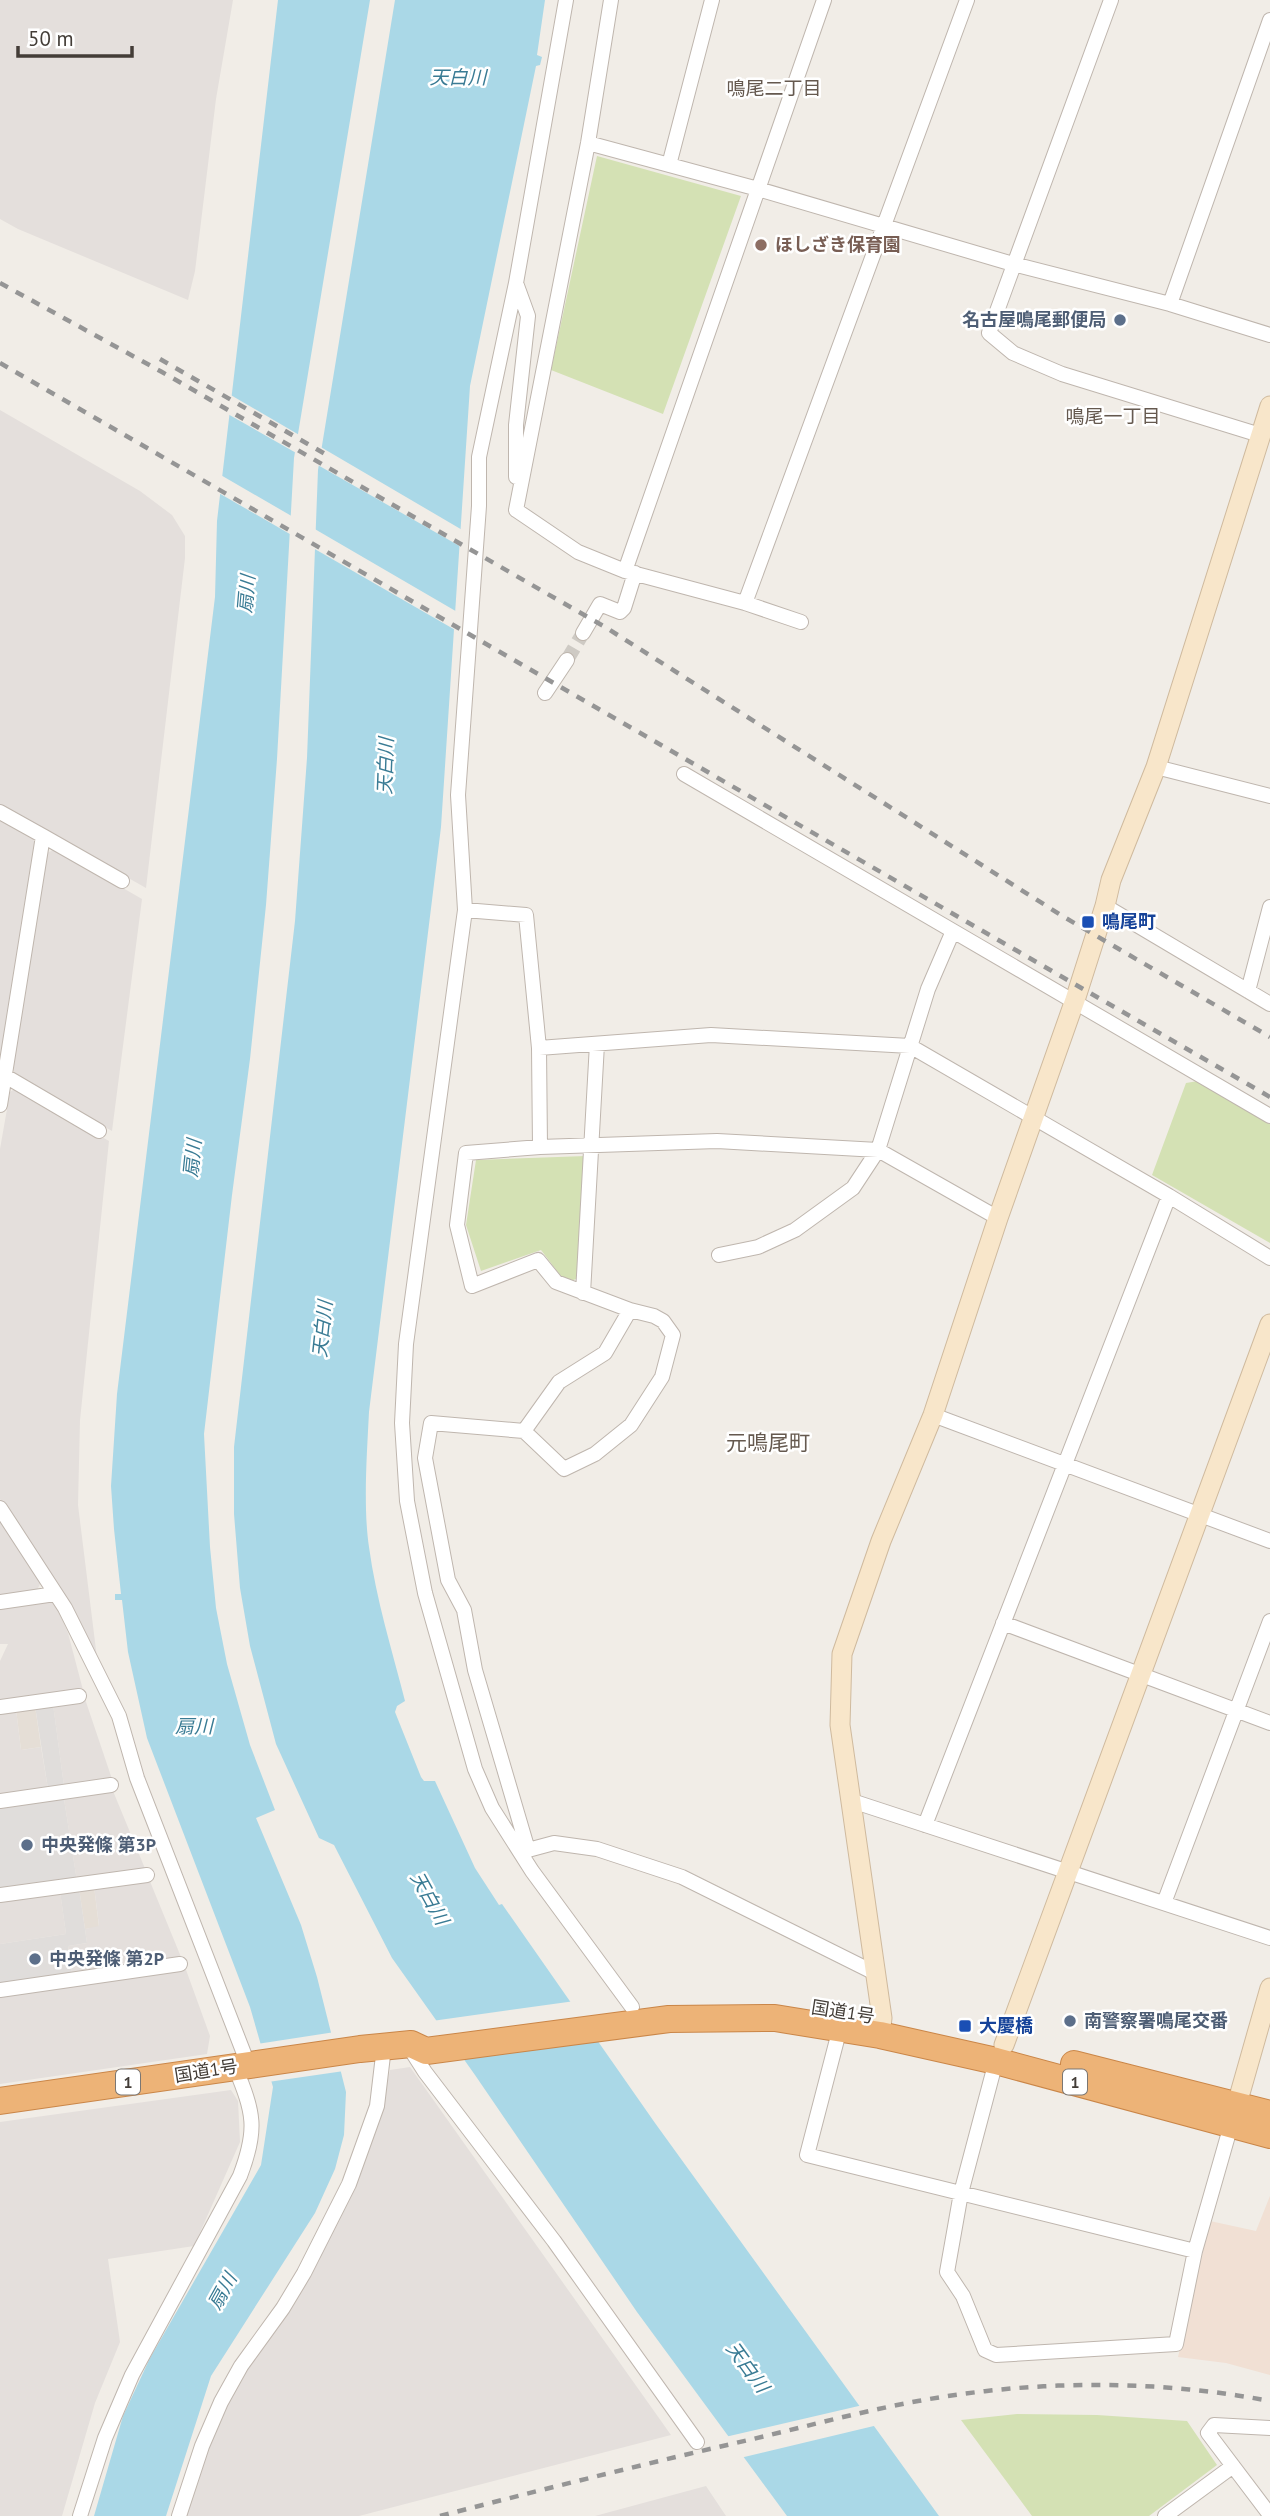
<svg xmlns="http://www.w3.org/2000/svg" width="1270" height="2516" viewBox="0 0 1270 2516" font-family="'PT Sans','Noto Sans JP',sans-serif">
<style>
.residential{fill:#e5ded6}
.commercial{fill:#f1e0d4}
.industrial{fill:#e4dfdc}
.green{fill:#d4e1b4}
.parking{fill:#e0dddb}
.water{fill:#aad8e7}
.pier{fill:#f1ede7}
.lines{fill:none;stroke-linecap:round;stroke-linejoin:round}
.street-tunnel{stroke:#cecac4;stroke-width:14;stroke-dasharray:14 7;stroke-linecap:butt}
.street-casing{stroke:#bfb6ae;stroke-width:16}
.secondary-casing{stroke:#cfba9e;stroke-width:21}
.highway-casing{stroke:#ca8648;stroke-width:28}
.street{stroke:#fff;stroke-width:14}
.secondary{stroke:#f8e6ca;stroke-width:19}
.highway{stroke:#edb377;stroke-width:26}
.rail{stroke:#959595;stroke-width:4.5;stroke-dasharray:9 9;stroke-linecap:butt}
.education-dot{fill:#8d6e63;stroke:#fff;stroke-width:2.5}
.service-dot{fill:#5c6f8a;stroke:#fff;stroke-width:2.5}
.transit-dot{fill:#1a4fb4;stroke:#fff;stroke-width:2.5}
.labels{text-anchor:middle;stroke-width:5;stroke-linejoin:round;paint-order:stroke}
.shield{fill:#fff;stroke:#7b7773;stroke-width:2}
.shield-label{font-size:16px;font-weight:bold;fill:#433d37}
.education-label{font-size:18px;font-weight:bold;fill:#785e54;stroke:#fff;text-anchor:start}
.service-label{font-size:18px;font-weight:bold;fill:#4e5e75;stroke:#fff;text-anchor:start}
.transit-label{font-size:18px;font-weight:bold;fill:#164399;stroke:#fff;text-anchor:start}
.street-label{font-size:18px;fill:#433d37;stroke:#fff}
.water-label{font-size:19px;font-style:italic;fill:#397b94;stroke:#fff}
.neighbourhood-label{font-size:19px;fill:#65594f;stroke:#fff}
.quarter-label{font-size:21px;fill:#65594f;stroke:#fff}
</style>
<rect width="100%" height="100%" fill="#f1ede7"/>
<path class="residential" d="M35,1706L41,1747L21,1750L16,1709Z
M94,1886L99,1927L85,1929L79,1888Z"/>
<path class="commercial" d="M1270,2196V2375L1226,2363L1178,2357L1210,2221L1256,2231Z"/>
<path class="industrial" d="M0,0H233L216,99L195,271L188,300L18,229L0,219Z
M0,410L140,491L172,515L185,536V558L146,888L0,805Z
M0,818L32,837L35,843L0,1059Z
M55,849L142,899L112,1131L16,1077L13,1069L47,853Z
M16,1088L109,1141L80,1420L78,1505L97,1658L70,1607L0,1499V1149L10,1092Z
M0,1518L41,1582L36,1592L0,1597Z
M51,1600L58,1610L68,1633L83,1690L0,1701V1661L8,1644H0V1607Z
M85,1699L112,1779L64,1786L53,1704Z
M16,1709L21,1750L41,1747L48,1789L0,1795V1711Z
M113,1791L146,1871L77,1881L64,1799Z
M149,1879L181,1957L72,1973L68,1946L87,1943L85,1929L99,1926L94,1886Z
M60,1891L66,1934L0,1944V1900Z
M185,1967L210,2036L207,2054L0,2084V1994Z
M410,2067L671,2435L359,2516H183L204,2452L244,2368L309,2276L346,2206L361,2169L382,2106L390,2070Z
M231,2090L238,2101L240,2142L194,2246L108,2259L120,2342L95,2403L62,2516H0V2122Z
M706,2486L726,2516H595Z"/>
<path class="green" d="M597,156L741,196L663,414L551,370Z
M1198,1081L1270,1124V1243L1152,1175L1186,1083Z
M586,1156L581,1277L566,1283L541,1250L481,1271L466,1225L476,1160Z
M1017,2414L1097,2415L1187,2421L1217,2465L1149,2516H1032L961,2420Z"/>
<path class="parking" d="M53,1704L64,1786L48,1789L35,1706Z
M64,1799L77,1881L0,1891V1807Z
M79,1888L87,1943L68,1946L72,1973L0,1983V1944L66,1934L60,1891Z"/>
<path class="water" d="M278,0H370L294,458L277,759L266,905L250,1059L232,1195L204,1434L210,1547L216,1608L227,1664L250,1745L275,1810L256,1818L301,1925L317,1977L346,2092L344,2135L335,2169L315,2213L211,2376L166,2516H94L123,2416L150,2358L261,2165L273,2087L250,2007L147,1738L128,1652L122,1600H115V1594H121L114,1529L111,1486L117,1394L215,597L217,521Z
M395,0H545L537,55L542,57L540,65L536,66L470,386L441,827L369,1412C367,1453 363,1507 369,1547C376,1599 392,1650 405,1701L397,1706L395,1712L421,1777L424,1781H435L475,1868L499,1905L502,1904L655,2123L939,2516H787L637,2312L475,2075L392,1958L334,1845L319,1838L276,1744L250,1646L240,1588L234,1514V1447L295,921L307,758L318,470Z"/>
<path class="pier" d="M229,394L301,436L298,454L226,413Z
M319,446L464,531L463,548L316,464Z
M219,474L295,518V537L217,492Z
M313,528L459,613L457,631L313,548Z
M575,2001L603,2039L459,2059L432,2021Z
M335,2032L344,2071L268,2082L257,2044Z
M863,2405L878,2425L740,2458L725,2437Z"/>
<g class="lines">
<path class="street-tunnel" d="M567,660L583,633"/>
<defs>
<path id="street" d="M566,0L516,283L479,457V506L458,795L465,910L406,1344L402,1423L407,1501L425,1593L475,1769L492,1808L532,1871L632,2007
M1111,0L989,333L1013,353L1062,374L1260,435
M588,143L758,189L1013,264L1170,304L1270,335
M669,165L712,0
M516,283L528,316L516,425V477
M1170,304L1270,20
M516,510L588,143L611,0
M516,510L578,552L625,571L745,603L801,622
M625,571L824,0
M745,603L967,0
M583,633L600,604L620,612L624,608L635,573
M545,693L567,660
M1156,767L1270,796
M684,774L1270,1116
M0,812L43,836L0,1105
M43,836L122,881
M1105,906L1270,1004
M465,910L526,915L539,1048L540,1147
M1248,991L1270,907
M539,1048L711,1035L910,1046L1169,1196L1270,1258
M0,1073L99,1131
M719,1255L758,1247L795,1230L853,1188L878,1150L928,989L953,931
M583,1293L597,1044
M933,1415L1270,1541
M524,1431L559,1382L605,1353L630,1310
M0,1508L65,1608L119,1716L137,1778L248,2064
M0,1602L55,1594
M1003,1623L1270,1723
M0,1707L79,1696
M0,1801L111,1785
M852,1801L1270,1938
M925,1825L1169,1196
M528,1850L475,1670L464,1610L448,1580L425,1458L431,1423L524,1431L564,1469L595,1454L631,1425L662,1377L673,1335L663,1321L654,1316L630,1310L556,1282L538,1260L472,1286L457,1225L466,1153L540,1147L717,1141L878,1150L998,1218
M524,1854L528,1850L554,1843L597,1849L682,1877L877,1974
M0,1895L147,1875
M1164,1903L1270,1621
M0,1990L180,1964
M840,2028L807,2155L1195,2251
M409,2047L425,2072L554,2241L697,2442
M996,2061L961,2193L947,2272L963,2296L985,2350L996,2355L1176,2344L1195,2251L1231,2125
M1270,2428L1214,2425L1208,2433L1270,2515
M80,2516L105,2438L132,2375L240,2176C258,2129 254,2113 235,2067
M179,2516L202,2446L221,2402L241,2366L283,2308L304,2273L349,2184L377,2106L384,2047
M1165,2516L1233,2466"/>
<path id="secondary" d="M880,2035L882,2018L840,1725L842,1654L881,1541L933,1415L998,1218L1075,1000L1105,906L1111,880L1156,767L1270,406
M1004,2045L1270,1324
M1233,2118L1270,1988"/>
<path id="highway" d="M1074,2064L1270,2114
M0,2101L360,2049L411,2044L426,2051L669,2019L775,2018L880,2035L996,2061L1270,2135"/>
</defs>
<use href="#street" class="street-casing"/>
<use href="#secondary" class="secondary-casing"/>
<use href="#highway" class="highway-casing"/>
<use href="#street" class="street"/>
<use href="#secondary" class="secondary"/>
<use href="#highway" class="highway"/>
<path class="rail" d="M0,283L162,372L605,627L1064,917L1270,1037
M160,359L327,455
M0,363L1270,1097
M440,2516C544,2489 648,2463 753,2439C808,2426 863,2411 918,2401C1034,2380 1154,2379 1270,2401"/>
</g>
<circle class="education-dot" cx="761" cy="245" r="7"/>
<g class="service-dot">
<circle cx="1120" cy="320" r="7"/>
<circle cx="27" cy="1845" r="7"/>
<circle cx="35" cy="1959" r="7"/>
<circle cx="1070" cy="2021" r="7"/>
</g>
<g class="transit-dot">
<rect x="1081" y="915" width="14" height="14" rx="3.5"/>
<rect x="958" y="2019" width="14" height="14" rx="3.5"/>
</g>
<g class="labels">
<g class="shield">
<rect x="116" y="2069.5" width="24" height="25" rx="5"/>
<rect x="1063" y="2069.5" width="24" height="25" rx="5"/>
</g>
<g class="shield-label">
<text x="128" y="2088">1</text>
<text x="1075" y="2088">1</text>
</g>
<g class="education-label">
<text x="775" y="251">ほしざき保育園</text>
</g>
<g class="service-label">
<text x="1106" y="326" text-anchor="end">名古屋鳴尾郵便局</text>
<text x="41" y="1851">中央発條 第3P</text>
<text x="49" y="1965">中央発條 第2P</text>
<text x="1084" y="2027">南警察署鳴尾交番</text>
</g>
<g class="transit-label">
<text x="1102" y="928">鳴尾町</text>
<text x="979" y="2032">大慶橋</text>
</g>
<g class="street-label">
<text transform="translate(843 2012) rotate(9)" y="6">国道1号</text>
<text transform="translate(206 2071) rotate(-9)" y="6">国道1号</text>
</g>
<g class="water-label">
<text x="458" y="84">天白川</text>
<text transform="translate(246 594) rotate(-85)" y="7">扇川</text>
<text transform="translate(385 766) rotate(-88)" y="7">天白川</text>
<text transform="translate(192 1158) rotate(-84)" y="7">扇川</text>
<text transform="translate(322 1329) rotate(-84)" y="7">天白川</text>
<text x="194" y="1733">扇川</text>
<text transform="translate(430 1898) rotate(61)" y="7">天白川</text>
<text transform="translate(222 2291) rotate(-61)" y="7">扇川</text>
<text transform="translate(748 2367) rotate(54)" y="7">天白川</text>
</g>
<g class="neighbourhood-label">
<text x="774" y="95">鳴尾二丁目</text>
<text x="1113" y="423">鳴尾一丁目</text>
</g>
<g class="quarter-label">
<text x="768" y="1450">元鳴尾町</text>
</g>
</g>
<path d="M18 46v10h114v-10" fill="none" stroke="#433d37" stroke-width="3.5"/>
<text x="28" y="46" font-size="21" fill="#433d37" stroke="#ffffff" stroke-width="5" paint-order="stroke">50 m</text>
</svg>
